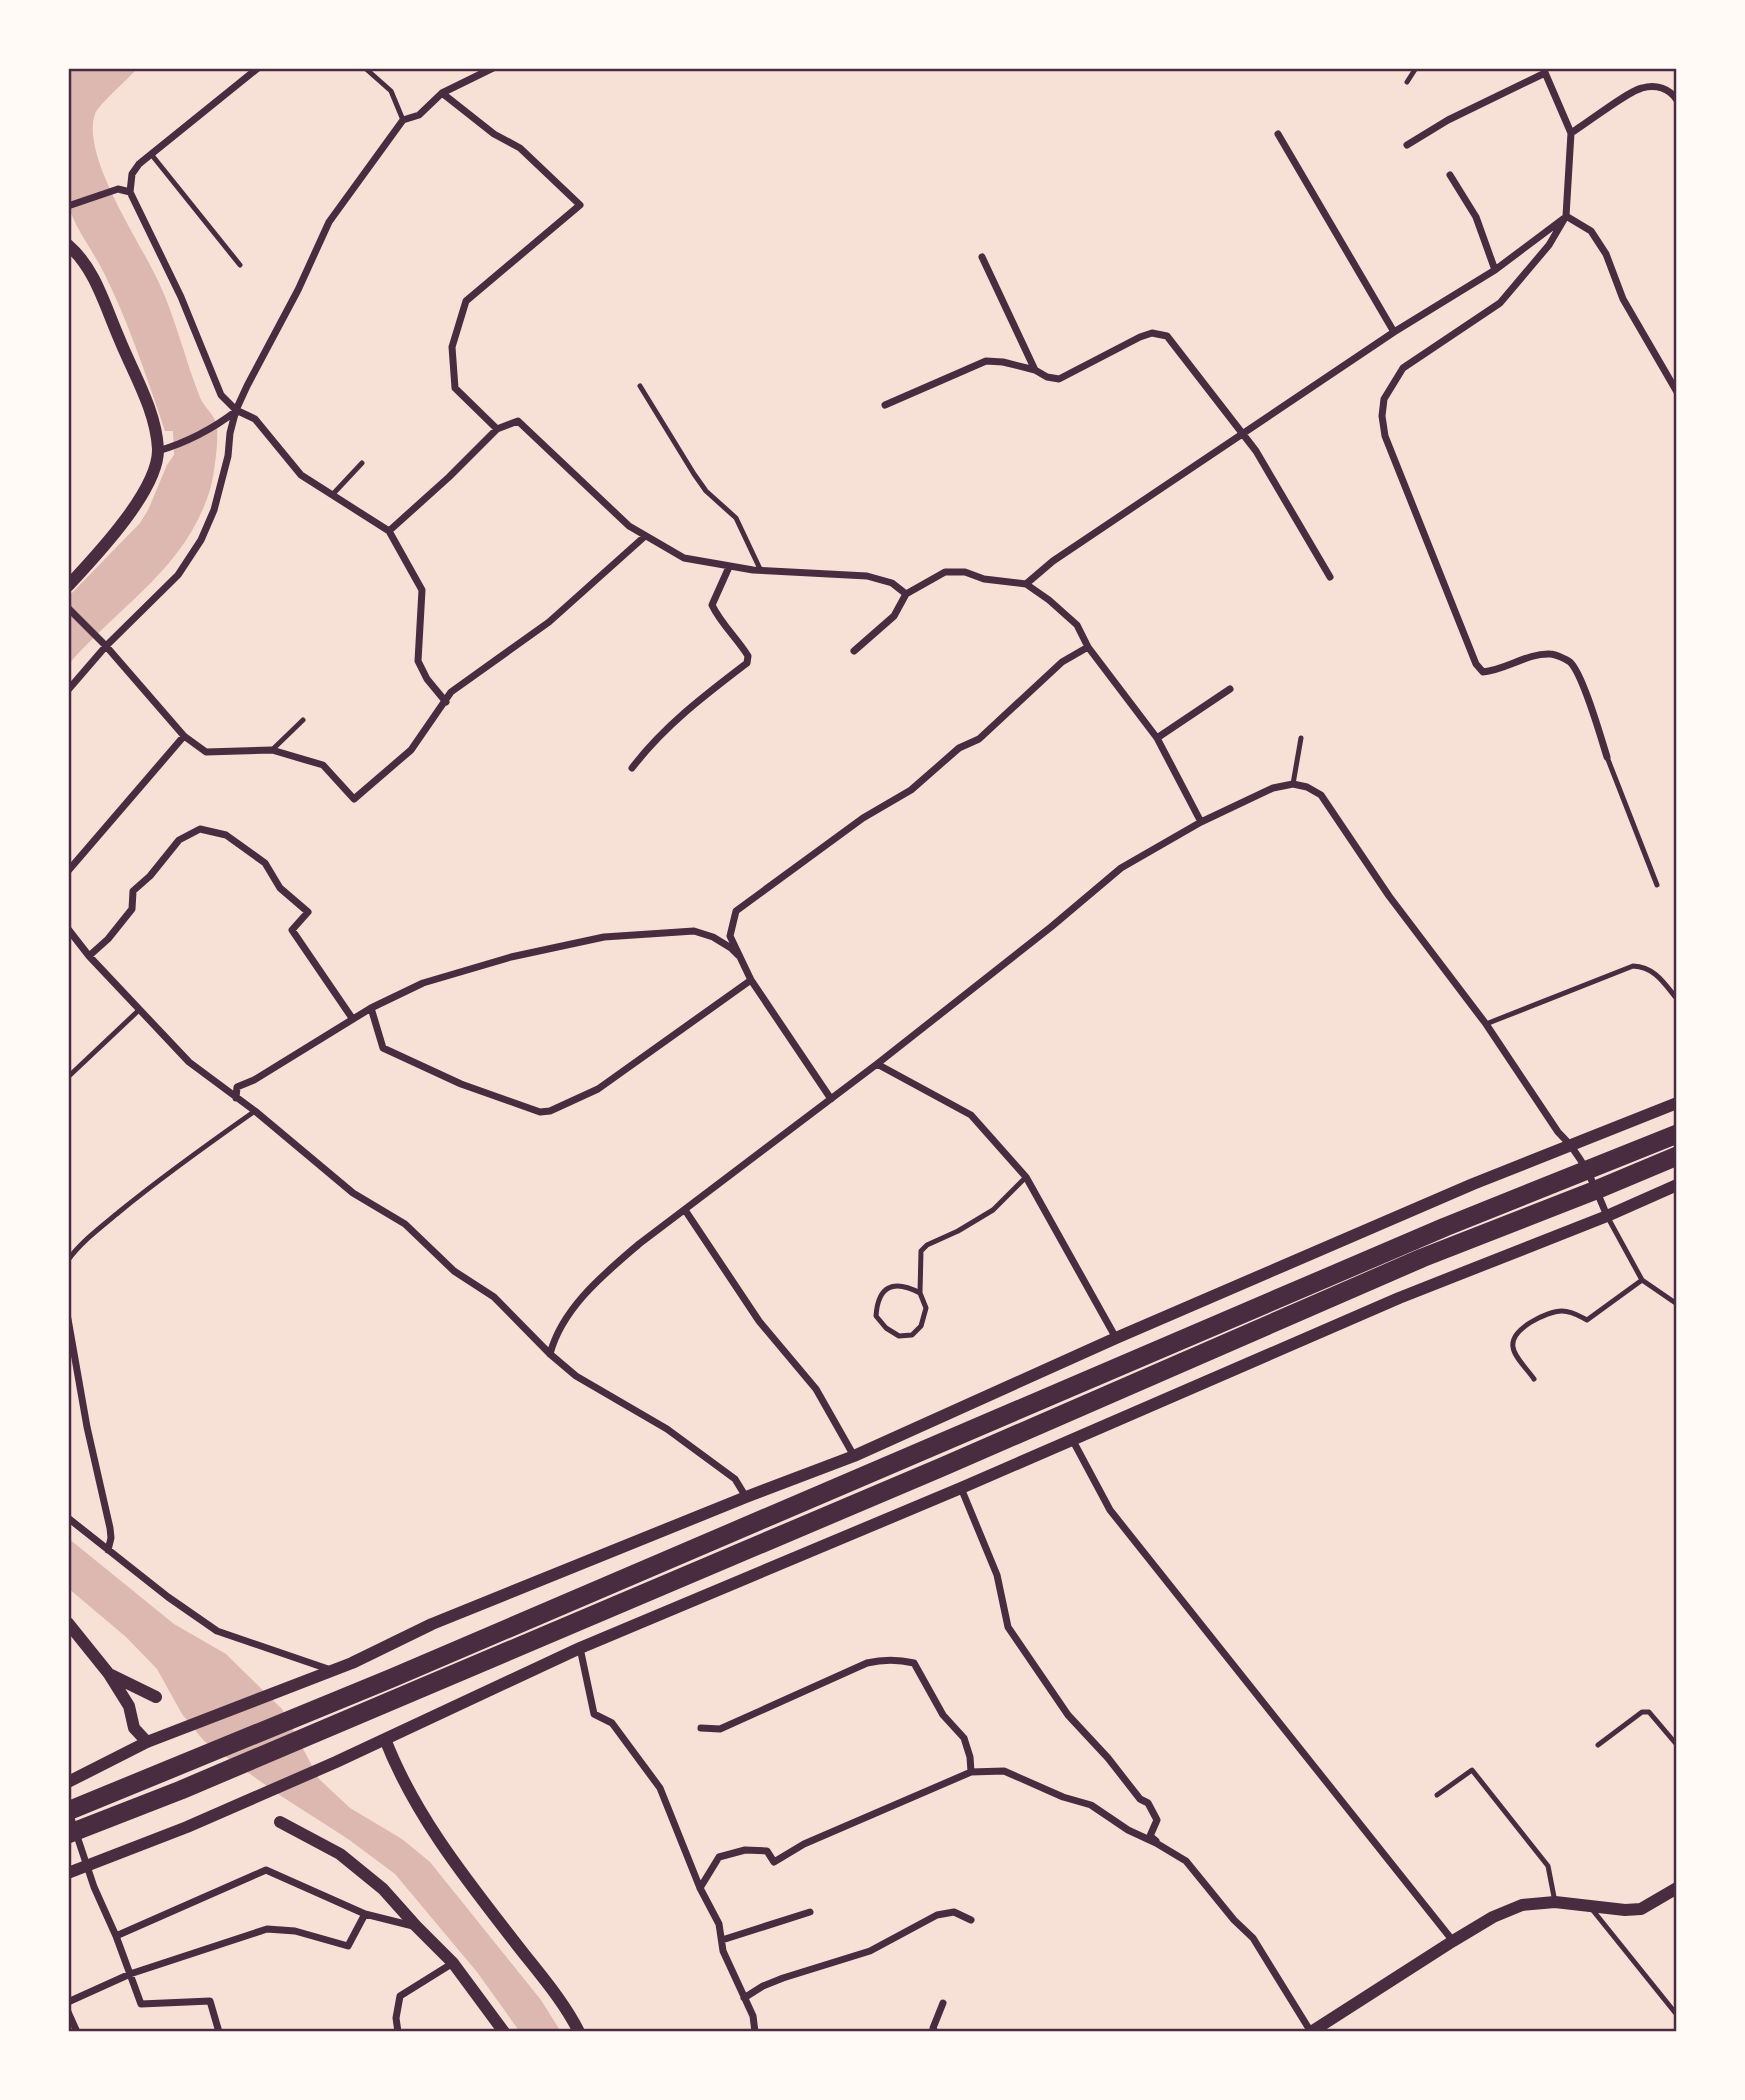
<svg xmlns="http://www.w3.org/2000/svg" width="1745" height="2100" viewBox="0 0 1745 2100" font-family="'Roboto Serif',serif">
<style>
.water{fill:#dcb8b0}
.lines{fill:none;stroke-linecap:round;stroke-linejoin:round}
.service{stroke:#4a2c40;stroke-width:5}
.minor{stroke:#4a2c40;stroke-width:7}
.tertiary{stroke:#4a2c40;stroke-width:12}
.trunk{stroke:#4a2c40;stroke-width:19}
.neatline{fill:none;stroke:#4a2c40;stroke-width:2.5}
</style>
<rect width="100%" height="100%" fill="#f7e1d7"/>
<path class="water" d="M68,68H138C130,77 98,105 95,114C80,156 143,246 160,285C176,320 185,359 199,395C202,405 212,412 216,422C220,434 214,477 210,490C185,570 119,605 68,665V597L140,523L148,510L167,465L174,455L173,431H165C147,378 129,323 104,273C92,249 76,230 68,205Z
M68,1538L174,1624L226,1654L282,1709L319,1779L350,1808L402,1839L430,1862L541,2000L561,2032H520L477,1972L395,1874L348,1839L278,1794L204,1741L182,1714L157,1669L126,1637L68,1588Z"/>
<g class="lines">
<path class="service" d="M365,68L391,91L403,120
M1407,82L1416,68
M151,154L240,265
M640,386L694,474L706,491L736,518L761,571
M333,494L362,463
M272,750L303,720
M1607,757L1657,885
M1293,784L1301,738
M1486,1024L1633,966C1655,967 1664,983 1677,999
M68,1077L139,1010
M1607,1216L1642,1280L1677,1304
M68,1260C82,1241 101,1227 119,1212C163,1176 208,1144 255,1111
M920,1293C893,1279 878,1286 876,1316L886,1328L899,1336L912,1335L921,1326L926,1308L920,1293L921,1251L927,1245L958,1231L993,1210L1026,1177
M1534,1379C1528,1370 1514,1357 1513,1347C1510,1329 1547,1311 1562,1311C1572,1311 1579,1316 1587,1320L1642,1280
M1598,1745L1642,1712H1649L1677,1745
M1437,1795L1472,1770L1548,1866L1555,1902
M1591,1908L1677,2015"/>
<path class="minor" d="M258,68L139,164L132,174L130,192L181,297L221,395L236,410L255,419L301,475L389,531L422,590L418,661L427,679L446,702
M1543,68L1571,133L1566,216L1549,245L1500,303L1403,368L1384,399L1382,416L1385,436L1476,664L1483,672C1506,670 1527,653 1550,654C1555,654 1566,659 1570,662C1583,674 1601,738 1607,757
M442,93L494,134L520,148L580,205L466,301L452,347L455,388L497,429
M1571,133C1586,124 1628,91 1642,88C1656,84 1669,88 1677,100
M1278,134L1394,332
M1407,145L1448,120L1545,73
M1450,175L1476,217L1495,270
M68,206L118,189L130,192
M1566,216L1591,231L1606,254L1623,299L1677,392
M982,257L1035,370L1047,377L1059,379L1140,337L1152,333L1167,336L1256,451L1330,577
M885,405L986,361L1003,362L1035,370
M158,451C185,443 214,428 236,411
M389,531L449,477L497,429L518,421L629,526L684,558L753,570L867,576L892,583L906,594L945,572H965L984,579L1026,584L1049,600L1077,625L1088,647L1157,738L1201,822
M1026,584L1053,561L1394,332L1495,270L1563,219
M68,608L106,646L184,736L206,752L272,750L323,765L354,799L411,750L451,692L549,622L644,537
M854,651L894,616L906,594
M68,690L106,646L178,575L201,540L214,510L228,456L230,433L236,410L247,386L298,290L329,222L403,120L419,115L442,93L493,68
M1157,738L1230,689
M632,768C664,726 705,695 747,663L748,656C737,638 721,624 712,605L729,567
M68,871L184,736
M68,929L89,956L189,1062L255,1111L353,1193L405,1224L454,1271L494,1297L550,1354L576,1376L667,1429L735,1479L746,1497
M89,956L108,939L132,909L133,891L150,876L179,840L200,829L226,835L265,863L280,888L308,912L292,930L352,1018
M371,1008L383,1048L461,1084L540,1112L550,1111L598,1089L751,980
M877,1064L971,1115L1026,1177L1116,1338
M236,1098L237,1087L254,1080L371,1008L423,983L511,957L604,937L694,931L713,937L731,948L738,955
M831,1099L751,980L730,936L736,911L863,818L911,790L959,748L979,739L1062,662L1088,647
M685,1210L759,1321L816,1389L854,1456
M68,1319L87,1427L110,1528L111,1538L108,1550
M550,1354C562,1308 604,1274 639,1244L877,1064L1051,927L1121,868L1201,822L1273,788L1293,784L1307,787L1321,795L1389,896L1486,1024L1558,1132C1583,1156 1594,1184 1607,1216
M1072,1439L1110,1510L1453,1941
M961,1488L997,1575L1008,1627L1068,1715L1108,1758L1140,1799L1148,1803L1157,1820L1150,1836L1156,1841
M68,1518L168,1597L217,1631L331,1670
M580,1648L594,1714L612,1723L660,1788L700,1888L719,1924L723,1951L753,2016L755,2032
M701,1728L720,1729L867,1663C884,1659 897,1659 914,1663L943,1715L964,1738L970,1757L971,1772
M69,1812L94,1887L116,1936L141,2004L210,2001L219,2032
M700,1888L719,1857L745,1850L767,1851L774,1862L804,1844L971,1772L1004,1771L1063,1797L1091,1805L1128,1830L1156,1843L1186,1861L1234,1920L1253,1938L1311,2032
M116,1936L266,1870L365,1914L413,1926
M722,1940L810,1912
M744,1998L763,1986L783,1978L870,1951L937,1915L954,1912L971,1920
M68,2002L130,1974L267,1929L295,1931L348,1946L365,1914
M68,2012L77,2032
M398,2032L396,2018L400,1996L453,1963
M935,2032L933,2028L943,2003"/>
<path class="tertiary" d="M68,245C95,268 105,306 119,338C133,373 156,410 158,449C159,490 95,557 68,586
M68,1623L109,1674L129,1706L134,1728L147,1742
M109,1674L156,1697
M385,1739C414,1814 465,1878 514,1941C536,1970 562,1998 579,2032
M68,1782L147,1742L352,1663L432,1624L746,1497L854,1456L1116,1338L1473,1184L1677,1103
M280,1822L340,1854L383,1889L416,1926L453,1963L504,2032
M68,1873L187,1827L336,1762L580,1648L961,1488L1399,1298L1607,1216L1677,1185
M1311,2032L1453,1941L1493,1917L1522,1905L1555,1902L1625,1910L1641,1909L1677,1888"/>
<path class="trunk" d="M68,1811L392,1678L1445,1227L1677,1134
M68,1834L181,1790L942,1467L1422,1258L1596,1190L1677,1156"/>
</g>
<rect width="1745" height="2100" fill="none" stroke="#fffaf5" stroke-width="140"/>
<rect x="70" y="70" width="1605" height="1960" class="neatline"/>
</svg>
